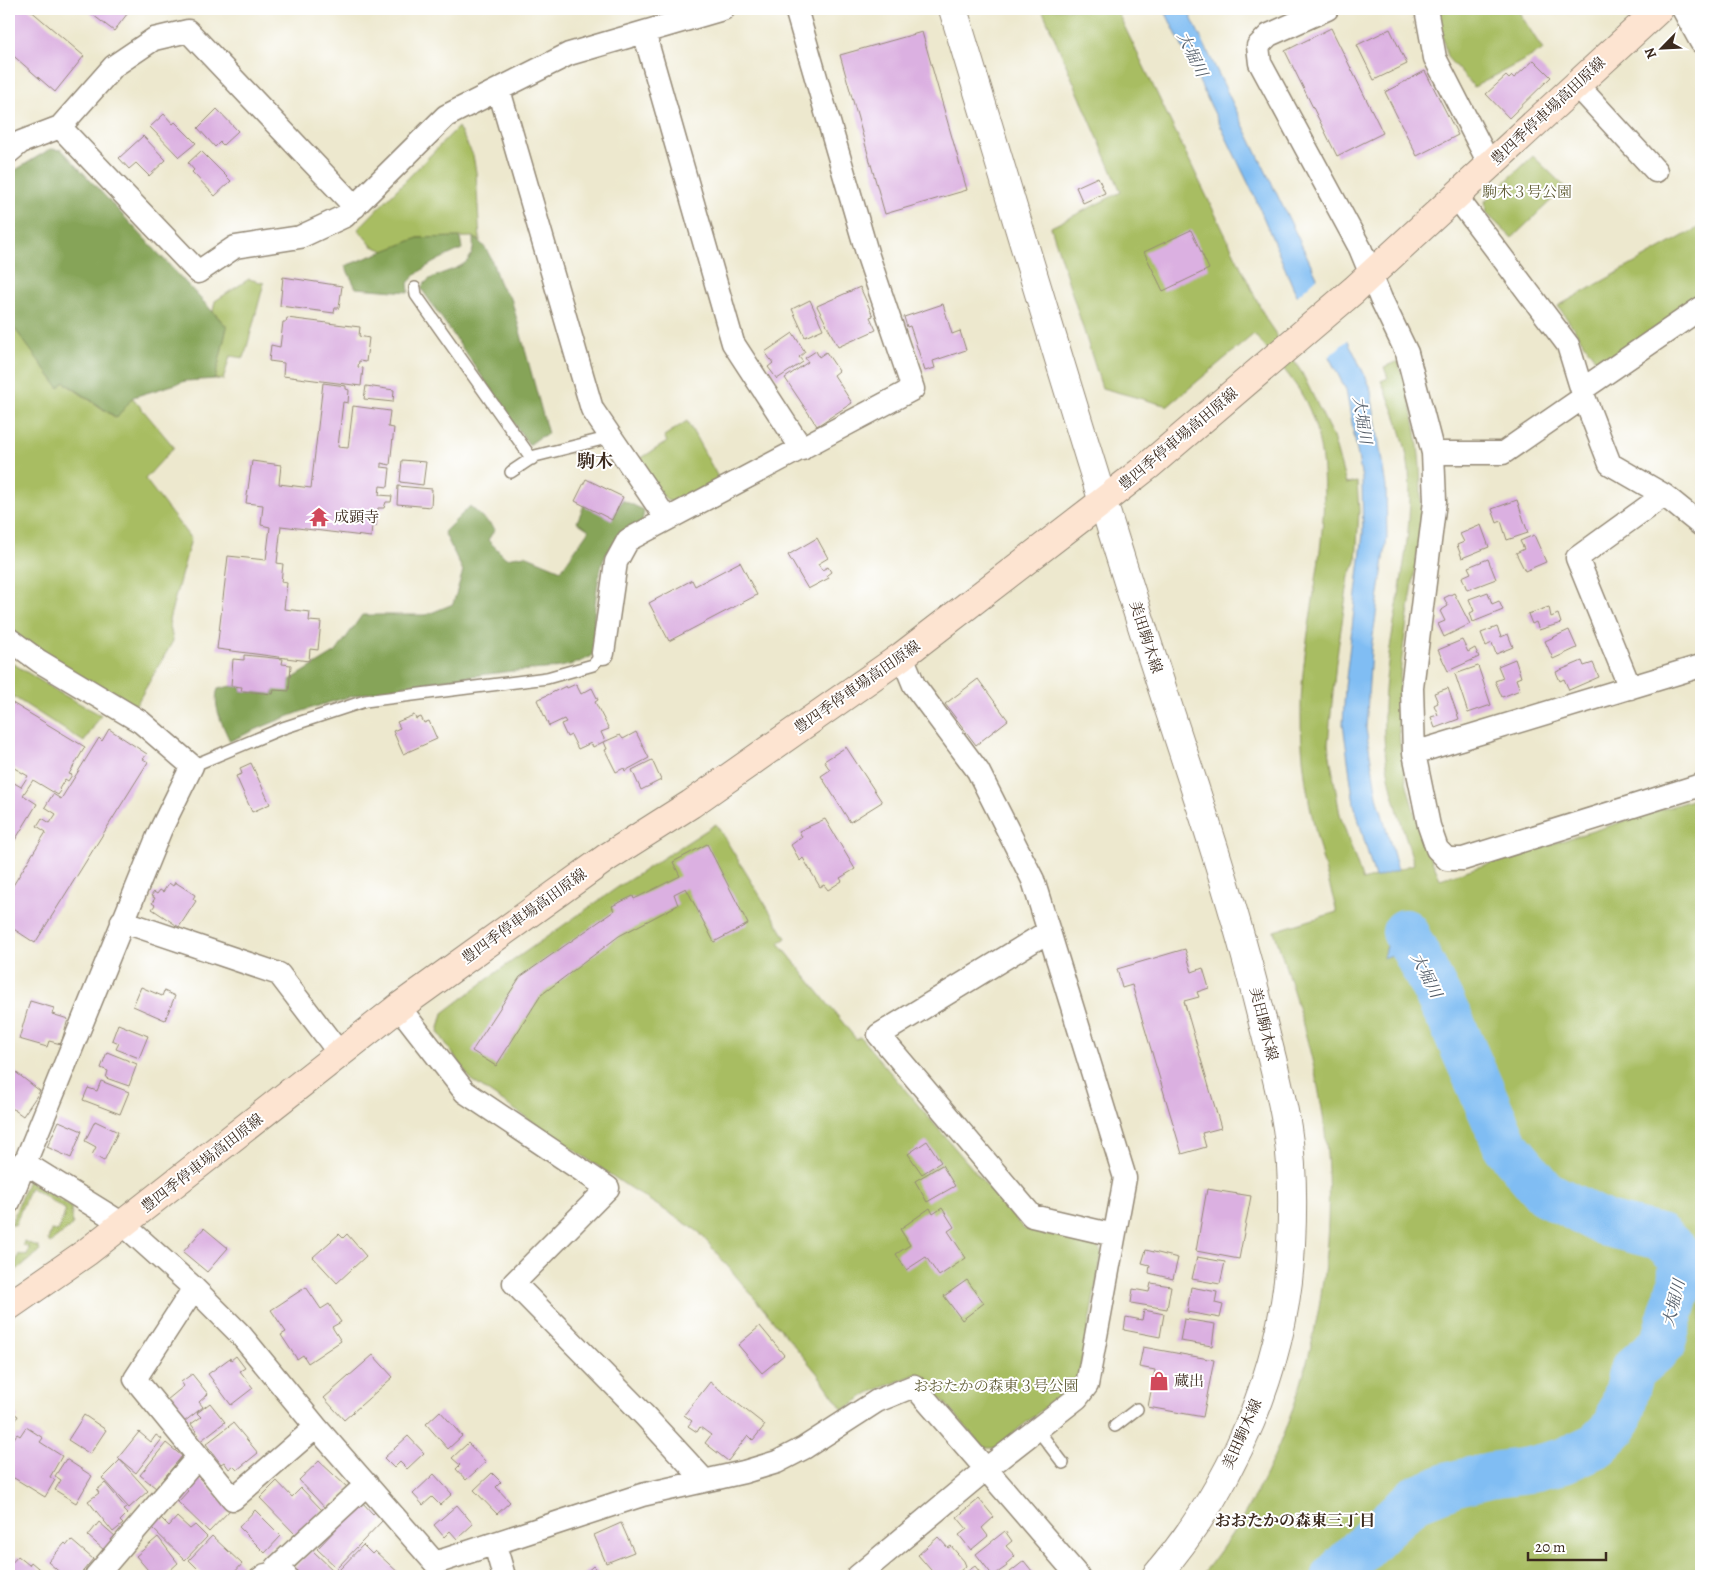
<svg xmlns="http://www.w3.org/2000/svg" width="1710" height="1585" viewBox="0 0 1710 1585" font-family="Alegreya,'Noto Serif JP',serif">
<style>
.green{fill:#a8bd62;stroke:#727440}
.forest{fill:#86a458;stroke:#60673b}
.water{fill:#80bdf3;stroke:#5e7488}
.pier{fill:#ede8ce}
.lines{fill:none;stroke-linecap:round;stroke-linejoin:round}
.river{stroke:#80bdf3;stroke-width:46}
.building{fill:#dbb0e1}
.service-casing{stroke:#948976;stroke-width:14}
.minor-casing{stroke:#948976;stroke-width:25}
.tertiary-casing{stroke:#948976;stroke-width:30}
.secondary-casing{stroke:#948976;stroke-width:30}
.service{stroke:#fff;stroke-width:11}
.minor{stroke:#fff;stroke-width:22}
.tertiary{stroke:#fff;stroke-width:28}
.secondary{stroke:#fde4d1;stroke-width:28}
.labels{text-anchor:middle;stroke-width:4;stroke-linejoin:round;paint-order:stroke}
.street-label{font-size:15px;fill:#3b2a1e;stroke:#fff}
.park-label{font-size:15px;fill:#615d36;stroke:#fff}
.poi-label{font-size:15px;fill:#3b2a1e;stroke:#fff;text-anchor:start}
.water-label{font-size:16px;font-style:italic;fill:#535d69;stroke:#fff}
.neighbourhood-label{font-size:16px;font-weight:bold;fill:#3b2a1e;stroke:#fff}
.quarter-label{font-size:18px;font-weight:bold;fill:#3b2a1e;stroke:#fff}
</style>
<rect width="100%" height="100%" fill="#fff"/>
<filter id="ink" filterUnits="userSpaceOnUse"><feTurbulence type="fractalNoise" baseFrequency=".02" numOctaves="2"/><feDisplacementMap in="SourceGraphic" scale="10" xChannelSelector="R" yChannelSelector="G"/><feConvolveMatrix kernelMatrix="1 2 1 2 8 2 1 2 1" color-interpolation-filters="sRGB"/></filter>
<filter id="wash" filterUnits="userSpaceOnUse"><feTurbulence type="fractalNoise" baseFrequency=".0096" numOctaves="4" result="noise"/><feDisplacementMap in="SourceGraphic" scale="20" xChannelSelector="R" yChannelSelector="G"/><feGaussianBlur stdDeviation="1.12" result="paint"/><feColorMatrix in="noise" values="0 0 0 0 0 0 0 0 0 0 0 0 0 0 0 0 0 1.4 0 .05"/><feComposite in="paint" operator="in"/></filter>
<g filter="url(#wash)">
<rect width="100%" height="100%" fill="#ede8ce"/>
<path class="green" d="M1042,9H1116L1267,321L1302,373L1333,437L1346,484L1357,482L1359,511L1356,562L1349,576L1336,662L1328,744L1340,815L1363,881L1414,864C1402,823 1385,779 1384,735C1380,646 1416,558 1409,471C1406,440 1394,409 1381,381L1388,378L1384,367L1398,361C1418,418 1425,478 1419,537C1413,601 1395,665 1399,730C1402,783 1419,831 1440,879L1701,797V1576H1201C1303,1452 1346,1267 1322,1109C1312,1048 1293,989 1274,931L1337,912C1318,843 1301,788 1301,715C1300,619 1346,502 1310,411C1298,381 1273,358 1254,334L1168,406L1102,388L1051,227L1121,192Z
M1436,9H1517L1543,50L1474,87L1447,57Z
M458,127L473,155L476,172L480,241L473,237L418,238L385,251L372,246L358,229Z
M1533,156L1565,187L1512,238L1487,214L1485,201Z
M1701,226V297L1602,364L1598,363L1558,306Z
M249,279L264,283L244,358L230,356L223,380L215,379L227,327L213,311L215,301Z
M9,320L58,387L63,382L116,418L132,397L174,447L145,479L191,539L169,620L173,641L136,705L77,676L9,631Z
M687,421L719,479L676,503L666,500L638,460L667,442L664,436Z
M9,661L60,693L101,715L84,742L9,694Z
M716,824L786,938L779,943L856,1039L860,1037L1024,1229L1096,1244L1102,1254L1079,1375L1070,1387L995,1448H984L919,1373L869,1393L843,1410L817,1373L699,1232L627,1186L471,1080L438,1032L443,1013L501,969L621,885Z
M28,1180L71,1207L73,1225L50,1243L48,1240L51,1230L58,1231L66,1210L30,1187L15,1225L11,1224Z
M24,1241L38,1247L40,1251L9,1276V1267L14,1269L19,1254L27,1256L29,1247L23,1245Z"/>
<path class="forest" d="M50,149L62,150L227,327L215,379L186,381L133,397L117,418L64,382L59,388L12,325L9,320V174Z
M460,237L462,249C442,258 422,266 408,283L409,292L356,288L345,266L418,238Z
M473,237C500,254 490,282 511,298L548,434L540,437L529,445L421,288C432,269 465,274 472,253C474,248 473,241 473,237Z
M622,500L644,510L642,523C626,532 614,539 606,555C598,569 595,602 594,618C594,628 597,639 595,649C595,652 593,656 590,657C566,671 530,669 504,672C462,677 419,683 377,691C326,700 276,720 230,741C223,726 212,705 218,689L231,686L242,687L241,691L273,694L274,690L336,652L362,615H426L453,604L463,571L444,532L470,506L495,529L488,540L506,558L525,555L561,570L589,530L577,522L584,505L612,519Z"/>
<path class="water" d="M1164,9H1187L1370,386L1386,487L1387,538L1371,650L1366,729L1377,796L1398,870L1375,878L1354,804L1343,724L1345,687L1363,534L1362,479L1346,390L1293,287L1253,193Z
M1414,925L1433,942L1383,958L1389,934Z"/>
<path class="pier" d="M1320,275L1350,338L1328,357L1296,297Z"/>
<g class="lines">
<path class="river" d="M1335,1576L1381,1530L1415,1499L1453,1484L1490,1475L1529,1470L1563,1461L1597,1445L1617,1425L1632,1371L1662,1345L1680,1285L1682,1257L1660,1237L1606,1224L1545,1193L1506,1146L1452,1023L1405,932"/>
</g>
<g id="blocks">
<path class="building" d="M9,9H29L84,56L55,92L9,52Z
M85,9H131L114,31Z
M1573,9H1586L1575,14Z
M1331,28L1383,133L1337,156L1285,51Z
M1390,29L1407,64L1374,80L1357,45Z
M922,32L967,190L885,214L840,55Z
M1534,60L1551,77L1509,118L1486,94L1506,76L1509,79L1512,76L1514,78Z
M1425,71L1458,135L1417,156L1385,92Z
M217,109L238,131L223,145L220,142L215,147L198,128Z
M164,114L173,124L175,122L196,143L179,157L150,127Z
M143,136L166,160L149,176L136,163L129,169L119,158Z
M201,151L231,181L215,196L192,172L194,170L188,163Z
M1098,177L1105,193L1083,203L1076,187Z
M1191,230L1209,269L1163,291L1144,252Z
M283,277L342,286L339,308H335L334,313L280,306Z
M860,287L873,316L870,317L876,330L838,347L817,306Z
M810,300L823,329L805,337L792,309Z
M943,304L952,334L960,331L966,350L933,361L935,368L925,371L910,326L907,327L904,317Z
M287,318L360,327L359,336L369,338L366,362L359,361L358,367L363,368L361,386L283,376L284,363L269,361L271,345L280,347L283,322H286Z
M793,333L805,352L799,357L803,362L777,379L768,367L773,363L765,352Z
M816,351L819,357L826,352L839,371L834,375L852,403L817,426L785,378L808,362L805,358Z
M323,383L346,386V389L349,390L348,403L343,402L338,447L348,448L353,406L390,411L388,427L394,428L390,465L381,463V467L390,468L388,487L380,486L379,495L392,496L391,502H386L384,508H378L376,526L372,525L371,537L281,526L277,563L283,564L281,582L287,583L284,609L310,612L309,621L321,622L318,650L310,649L309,661L217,649L228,556L266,560L270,527L261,525L263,505L246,503L252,461L281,465L279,484L311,488Z
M366,386L394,390L393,402L364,399Z
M402,460L426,462L423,485L400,482Z
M586,479L623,497L612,520L575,501Z
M398,486L432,489L431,507L397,504Z
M1517,500L1528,533L1507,540L1501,521L1497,523L1492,509Z
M1481,525L1489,547L1462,558L1457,545L1464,542L1460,534Z
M1534,535L1546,562L1525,571L1516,553L1524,549L1520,541Z
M817,538L828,558L818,564L822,570L828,567L831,572L827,575L829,578L808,589L788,555Z
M1488,559L1496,579L1467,590L1462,577L1471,573L1468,567Z
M740,562L757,595L669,641L649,603L692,580L695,586Z
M1488,592L1492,604L1499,601L1503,610L1473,622L1470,613L1474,611L1469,599Z
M1454,593L1470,624L1444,637L1438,624L1445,621L1440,611L1448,606L1444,598Z
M1549,607L1551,617L1558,614L1561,623L1539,630L1536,622L1532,624L1528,614Z
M1497,627L1501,637L1508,634L1513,647L1496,654L1492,643L1486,646L1481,633Z
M1569,630L1577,648L1553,659L1545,641Z
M1462,640L1468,652L1475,648L1479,657L1448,671L1438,650Z
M244,655L283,659L282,664L291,665L289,691L274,690L273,694L241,691L242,687L231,686L233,659L244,660Z
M1515,659L1521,677L1516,679L1520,690L1502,697L1495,681L1503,678L1498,666Z
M1582,661L1584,666L1593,663L1599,677L1569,690L1564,679L1560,681L1556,672Z
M1478,666L1491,705L1468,713L1455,674Z
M978,679L1008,720L976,745L945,704Z
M576,684L581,694L592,688L598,700L595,702L609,729L601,732L605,741L593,747L591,743L578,749L571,735L567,737L561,724L566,722L564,719L549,726L537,700L566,686L567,688Z
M1448,688L1459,719L1435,728L1431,717L1438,715L1434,705L1438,703L1434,693Z
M9,701L85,747L69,774L72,775L68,781L65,779L59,789L61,791L58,795L33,780L23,795L37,804L9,850V785L11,781L21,787L28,776L9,765Z
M414,715L416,719L421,717L424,723L429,721L437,739L403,754L393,731L400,728L397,722Z
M109,729L147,754L143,759L148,762L35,943L9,926V892L46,832L37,826L42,818L50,823L56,814L45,807L53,794L61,799L99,738L102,741Z
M636,732L649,758L625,771L624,768L616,772L605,750L607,749L604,742L620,735L623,739Z
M846,747L882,802L850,822L821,776L830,770L824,761Z
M652,760L661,780L641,790L632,770Z
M251,763L270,804L252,812L236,776L242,774L240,768Z
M825,819L855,869L840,878L842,881L828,890L824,885L820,887L803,858L800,861L791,845L802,837L799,831Z
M707,844L748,924L714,942L686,888L674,894L678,905L619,936L541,995L496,1066L472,1051L520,977L614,911L612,906L633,896L634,899L680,876L673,862Z
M175,882L195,895L193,899L196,901L179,927L152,909L155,905L152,903L155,898L151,896L154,892L157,894L160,890L163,892L169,883L173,886Z
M1185,949L1192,972L1203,968L1209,988L1197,992L1199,997L1184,1001L1221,1128L1202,1133L1206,1147L1182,1154L1132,985L1122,988L1117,969Z
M141,987L162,996L164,991L175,996L165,1020L133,1006Z
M30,1001L54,1008L52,1014L68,1019L61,1044L49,1041L47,1047L19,1039Z
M118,1024L148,1036L139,1058L116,1049L119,1043L112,1040Z
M107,1052L137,1064L129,1086L106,1078L108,1071L101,1068Z
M9,1067L40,1091L23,1116L9,1106Z
M101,1081L129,1092L120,1114L83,1100L88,1088L97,1091Z
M59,1121L82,1131L71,1158L47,1147Z
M95,1121L118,1132L104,1161L92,1155L96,1147L85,1141Z
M927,1141L941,1162L922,1174L908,1154Z
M942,1165L955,1186L927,1202L915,1181Z
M1207,1189L1251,1196L1239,1259L1196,1251Z
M930,1208L933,1214L942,1208L954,1227L948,1231L966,1258L939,1276L926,1257L906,1270L896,1254L910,1245L900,1229Z
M204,1228L228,1248L207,1272L183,1252Z
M339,1234L343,1238L347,1234L366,1256L337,1283L313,1257Z
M1146,1250L1178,1258L1173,1279L1149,1273L1150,1265L1142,1263Z
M1197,1257L1225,1262L1220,1284L1192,1279Z
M967,1280L984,1303L962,1320L944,1296Z
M1151,1283L1171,1286L1167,1309L1131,1303L1133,1289L1149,1292Z
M306,1287L321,1309L329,1304L341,1322L332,1327L341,1341L308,1363L303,1355L297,1359L281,1335L286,1332L271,1310Z
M1191,1287L1217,1292L1215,1303L1223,1305L1220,1318L1187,1312Z
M1144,1310L1164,1314L1160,1337L1124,1330L1126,1317L1142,1320Z
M1184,1319L1215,1324L1212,1346L1180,1341Z
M760,1326L784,1355L762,1373L738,1345Z
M1143,1347L1214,1360L1203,1417L1148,1407L1155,1370L1139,1367Z
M373,1355L393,1377L344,1420L324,1398Z
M236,1356L245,1368L240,1371L253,1388L231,1405L208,1374L230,1358L231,1360Z
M192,1374L208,1394L199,1402L203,1407L184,1422L167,1400L184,1386L181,1382Z
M710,1382L765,1425L753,1440L748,1435L728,1461L705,1443L711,1435L700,1427L697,1432L688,1426L692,1421L684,1415Z
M210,1403L225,1422L199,1442L195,1436L198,1434L191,1424L201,1417L197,1413Z
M9,1410L18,1416L9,1432Z
M440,1411L462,1436L448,1449L426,1424Z
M84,1415L106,1430L90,1454L68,1440Z
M233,1423L258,1453L237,1470L233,1466L229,1469L224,1462L221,1464L206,1444Z
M26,1427L43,1438L40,1442L62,1456L50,1477L55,1480L45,1497L14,1478L9,1482V1445L17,1434L20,1436Z
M139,1432L151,1442L156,1435L162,1439L136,1473L118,1458Z
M408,1436L424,1453L407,1469L400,1462L394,1468L384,1458Z
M166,1443L182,1456L156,1488L140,1475Z
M468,1443L486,1462L466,1480L456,1469L460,1465L452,1458Z
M66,1459L92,1476L76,1503L55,1490L61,1480L55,1476Z
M120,1460L148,1491L129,1508L102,1478Z
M319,1461L348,1488L326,1509L299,1480Z
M492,1473L501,1482L496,1487L510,1502L497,1514L474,1490Z
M434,1474L452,1494L440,1505L432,1497L423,1505L413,1494Z
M196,1475L231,1509L209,1532L178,1502L188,1491L184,1487Z
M277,1481L292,1497L301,1488L322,1510L296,1535L260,1498Z
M105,1483L126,1508L123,1510L127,1514L120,1521L123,1524L113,1532L88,1501L99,1493L97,1490Z
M979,1499L994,1517L982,1528L988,1536L971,1550L959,1535L967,1529L957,1517Z
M362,1502L373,1514L376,1511L384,1519L337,1568L317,1549Z
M457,1505L473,1524L457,1539L450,1531L444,1537L434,1525Z
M255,1510L281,1536L265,1553L239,1527Z
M160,1517L169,1526L177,1517L190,1529L195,1525L207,1537L185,1560L151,1527Z
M99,1522L116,1537L104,1550L88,1536Z
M621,1523L634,1552L606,1563L594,1535Z
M1005,1531L1012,1541L1006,1546L1015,1556L1006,1564L1007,1566L993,1576L976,1554Z
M212,1536L242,1564L234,1573L237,1576H205L189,1560Z
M158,1537L178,1563L167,1573L153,1576L136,1556Z
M938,1537L948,1548L951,1546L964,1561L966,1566L954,1576H936L918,1555Z
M71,1540L93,1559L79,1576H64L48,1562L65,1543L67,1545Z
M363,1545L372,1554L375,1551L402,1576H346L339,1570Z
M312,1550L337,1574L335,1576H296L291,1571Z
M18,1556L29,1565L31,1562L44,1573L40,1576H9V1566Z
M1024,1561L1036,1576H1005Z
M593,1566L602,1576H582Z
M975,1566L983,1576H961Z
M691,1573V1576H679V1575Z"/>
</g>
</g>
<g filter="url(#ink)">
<use href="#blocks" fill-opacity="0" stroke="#948976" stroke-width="1"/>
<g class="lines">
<defs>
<path id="service" d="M415,288L416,295L532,459
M511,472L535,456L611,437
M192,766L283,728L365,701L547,678L593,665L603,653
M1115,1426L1137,1409
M1037,1429L1063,1463
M255,1576L263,1570L277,1567"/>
<path id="minor" d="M1327,9L1269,35L1258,46L1260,63L1360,248L1381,299L1407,353L1433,453L1435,501L1412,688L1414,753L1429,826L1437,849L1447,859H1463L1701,785
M1426,9L1435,58L1490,165
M1683,9L1701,42
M644,32L733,343L802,449
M1577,85L1656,171
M499,90L592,409L666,518
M60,127L198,272L235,247L300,237L345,216L446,116L569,54L723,9
M9,152L21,142L60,127L114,66L154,39L188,31L355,207
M1455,195L1568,345L1584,397L1610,464L1664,495L1701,525
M1583,389L1701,308
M1433,453H1503L1584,397
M9,639L39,661L141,722L192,766L160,831L9,1202
M603,653L616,562L628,540L913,389L868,256L796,9
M1630,688L1577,558L1664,495
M1414,753L1701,666
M122,921L279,974L340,1054
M1049,931L879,1035L1032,1216L1114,1235
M399,1007L465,1092L608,1188L514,1283L645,1416L704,1480
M23,1162L123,1224L194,1288L240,1334L316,1427L435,1563L642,1495L744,1472L777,1462L804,1448L877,1401L914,1386L986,1469L1077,1398L1087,1385L1125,1178L1033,880L978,771L914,685L902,656
M194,1288L135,1379L233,1499L316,1427
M495,1545L504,1576
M96,1576L198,1457
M286,1576L277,1567L367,1484
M858,1576L986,1469L1078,1576"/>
<path id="tertiary" d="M953,9C1018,223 1081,437 1150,651C1189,771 1231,892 1261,1015C1270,1052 1281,1090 1287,1128C1293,1166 1293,1206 1291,1244C1286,1364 1234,1485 1156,1576"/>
<path id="secondary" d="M9,1306L87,1252L399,1007L606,858L691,804L902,656L1102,502L1148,466L1354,290L1659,9"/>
</defs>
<use href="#service" class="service-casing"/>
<use href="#minor" class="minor-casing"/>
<use href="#tertiary" class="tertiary-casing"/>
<use href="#secondary" class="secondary-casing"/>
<use href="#service" class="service"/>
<use href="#minor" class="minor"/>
<use href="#tertiary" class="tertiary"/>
<use href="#secondary" class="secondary"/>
</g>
</g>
<defs>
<symbol id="temple-bare" viewBox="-9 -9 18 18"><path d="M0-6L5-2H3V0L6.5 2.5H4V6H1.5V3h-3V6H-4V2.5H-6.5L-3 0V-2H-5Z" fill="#d1495b" stroke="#fff" stroke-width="2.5" paint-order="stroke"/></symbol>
<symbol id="shop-bare" viewBox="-9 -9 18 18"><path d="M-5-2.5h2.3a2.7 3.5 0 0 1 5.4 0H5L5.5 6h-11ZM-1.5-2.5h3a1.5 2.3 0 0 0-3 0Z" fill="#d1495b" stroke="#fff" stroke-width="2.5" paint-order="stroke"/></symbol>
</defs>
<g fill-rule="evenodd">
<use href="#temple-bare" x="305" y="503" width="28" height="28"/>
<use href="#shop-bare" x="1145" y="1367" width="28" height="28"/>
</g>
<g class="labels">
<g class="street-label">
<text transform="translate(1548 111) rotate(-43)" y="5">豊四季停車場高田原線</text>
<text transform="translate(1178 439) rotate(-40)" y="5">豊四季停車場高田原線</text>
<text transform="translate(1146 637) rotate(72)" y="5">美田駒木線</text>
<text transform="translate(857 687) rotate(-35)" y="5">豊四季停車場高田原線</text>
<text transform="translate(524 916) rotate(-36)" y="5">豊四季停車場高田原線</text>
<text transform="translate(1264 1024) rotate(76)" y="5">美田駒木線</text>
<text transform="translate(202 1163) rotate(-38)" y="5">豊四季停車場高田原線</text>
<text transform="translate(1242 1434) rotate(-66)" y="5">美田駒木線</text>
</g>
<g class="park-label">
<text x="1527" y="197">駒木３号公園</text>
<text x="996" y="1391">おおたかの森東３号公園</text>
</g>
<g class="poi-label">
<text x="334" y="522">成顕寺</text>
<text x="1174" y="1386">蔵出</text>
</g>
<g class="water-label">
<text transform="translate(1193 54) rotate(64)" y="6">大堀川</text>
<text transform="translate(1363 420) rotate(81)" y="6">大堀川</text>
<text transform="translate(1427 975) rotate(63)" y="6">大堀川</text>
<text transform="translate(1673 1303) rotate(-76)" y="6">大堀川</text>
</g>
<g class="neighbourhood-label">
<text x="1295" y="1526">おおたかの森東三丁目</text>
</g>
<g class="quarter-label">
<text x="595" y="467">駒木</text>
</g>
</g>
<rect width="1710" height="1585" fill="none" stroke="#fff" stroke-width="30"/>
<g transform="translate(1662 48) rotate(246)" stroke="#ffffff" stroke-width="4" paint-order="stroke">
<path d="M0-4L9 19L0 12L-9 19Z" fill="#3b2a1e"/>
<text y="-8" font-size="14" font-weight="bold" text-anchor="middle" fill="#3b2a1e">N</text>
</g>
<path d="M1528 1552v8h78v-8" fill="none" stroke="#3b2a1e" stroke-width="2.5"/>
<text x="1535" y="1552" font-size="15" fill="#3b2a1e" stroke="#ffffff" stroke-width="4" paint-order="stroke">20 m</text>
</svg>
